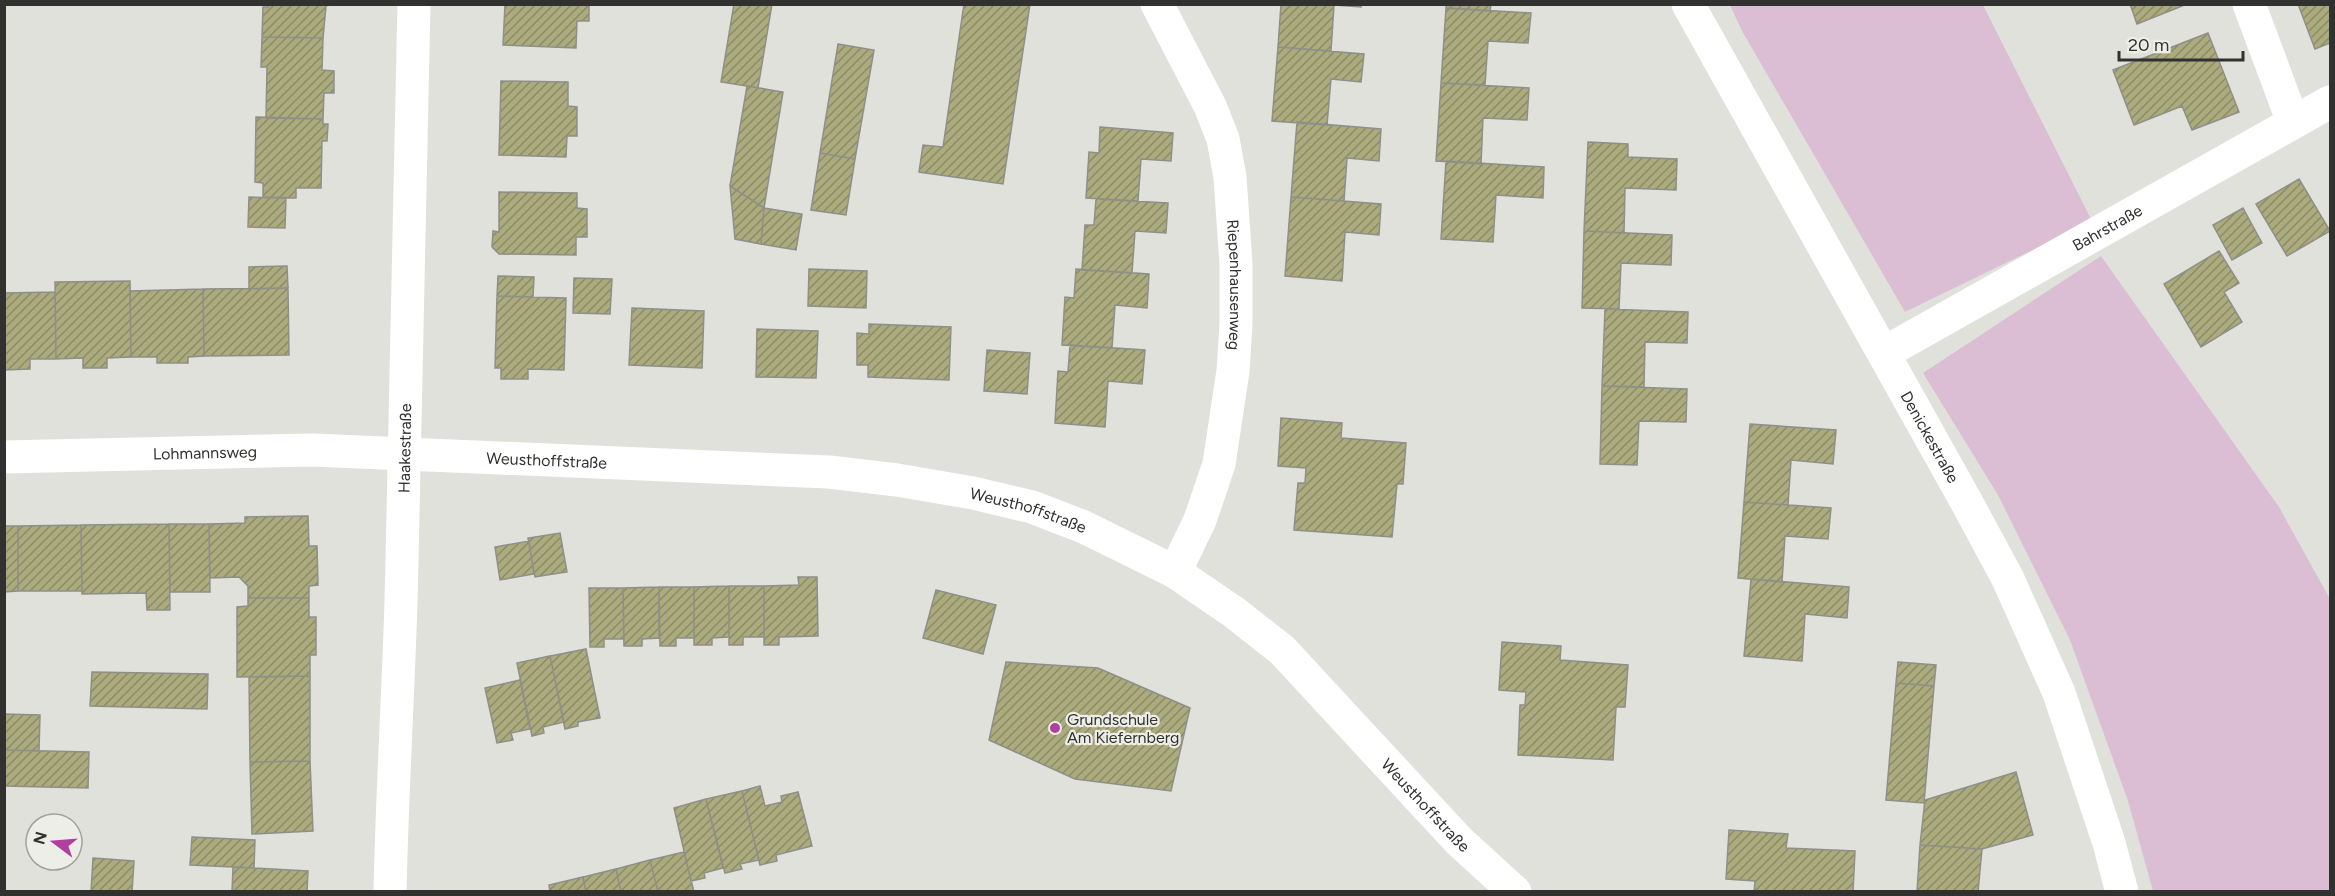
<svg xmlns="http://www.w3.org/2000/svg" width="2335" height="896" viewBox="0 0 2335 896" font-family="Figtree,sans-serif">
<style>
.park{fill:#dcbed4}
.building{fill:url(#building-hatch);stroke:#8f8f8a;stroke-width:1.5}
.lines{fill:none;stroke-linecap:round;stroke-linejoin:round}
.street{stroke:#fff;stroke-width:33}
.secondary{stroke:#fff;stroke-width:33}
.poi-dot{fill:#af409d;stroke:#eeeee9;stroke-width:2}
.labels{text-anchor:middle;stroke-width:4.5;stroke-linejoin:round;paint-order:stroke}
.street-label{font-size:16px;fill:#31312f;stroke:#eeeee9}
.poi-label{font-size:16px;fill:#31312f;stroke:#eeeee9;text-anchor:start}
</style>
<defs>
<pattern id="building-hatch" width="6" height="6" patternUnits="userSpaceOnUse" patternTransform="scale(1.5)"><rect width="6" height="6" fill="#abab7e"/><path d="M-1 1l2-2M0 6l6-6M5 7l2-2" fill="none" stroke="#8c8c68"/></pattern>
</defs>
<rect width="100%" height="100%" fill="#e1e1dc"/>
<path class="park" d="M1730,5H1983L2092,221L1905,312L1742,31Z
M2101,256L2279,507L2330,599V891H2153L2128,801L2070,640L1998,495L1923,373Z"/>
<path class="building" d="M268,4H333L326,6L323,38L262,37L263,7H268Z
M505,4H589V21H577L576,48L503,45Z
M734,4H772L758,88L721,82Z
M964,4H1030L1003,184L919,172L923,145L943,147Z
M1281,4H1361V7L1334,5L1331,51L1278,47Z
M1446,4H1491L1490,11L1446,8Z
M2130,4H2187L2137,24Z
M2298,4H2330V43L2315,49Z
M1446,8L1531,13L1528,43L1488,41L1485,85L1441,83Z
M2208,33L2239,112L2192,130L2182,106L2134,125L2113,70Z
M262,37L323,38L322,70L334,71V93H324L323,119L266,118L267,67H261Z
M838,44L874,50L855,159L820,153Z
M1278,47L1364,54L1361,82L1331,79L1327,125L1272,121Z
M501,81L568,82V106L577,107V136H567L566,157L499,155Z
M1441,83L1529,88L1527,120L1483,118L1481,164L1436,161Z
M747,86L783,92L764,208L730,186Z
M256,117L323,119V124H328L327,141H322L321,188H296V198L263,197V183L255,182Z
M1297,122L1381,129L1379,161L1347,158L1344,201L1291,197Z
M1100,127L1173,133L1171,161L1141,159L1138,201L1086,198L1089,152L1099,153Z
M1588,142L1628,144V157L1677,159L1676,190L1625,188L1624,233L1584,231Z
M820,153L855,159L846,215L811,210Z
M1446,161L1544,167L1543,198L1496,195L1493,242L1441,239Z
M2299,179L2330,231L2287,256L2256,204Z
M730,186L764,208L761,244L735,239Z
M499,192L577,193V208L587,209V237H576V255L499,254L492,247L493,231L499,232Z
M249,197L286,198L285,228L248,227Z
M1291,197L1381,204L1379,235L1345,232L1342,281L1285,276Z
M1096,199L1168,203L1166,233L1135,231L1132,273L1082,270L1085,225H1094Z
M764,208L802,214L796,250L761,244Z
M2243,208L2262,243L2232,260L2213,225Z
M1584,231L1672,235L1671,265L1621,263L1619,309L1582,308Z
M2219,251L2239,283L2224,292L2242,322L2201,347L2164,284Z
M287,266L288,288L249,289V267Z
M809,269L867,271L866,308L808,306Z
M1076,269L1149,274L1147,308L1115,305L1112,348L1062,345L1065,297L1074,298Z
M498,276L534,277L533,297L497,296Z
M574,278L612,279L610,314L573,313Z
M130,281L131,357L107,358V368H83V358L56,359L55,282Z
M288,288L289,355L204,356L203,289Z
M203,289L204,356L188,357V363H157V357H131L130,291Z
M55,292L56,359H30V369L4,370V293Z
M497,296L566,298L564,370L528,369V379H501V368H495Z
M632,308L704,311L702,368L629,365Z
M1605,309L1688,312L1687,343L1645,342L1644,387L1602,386Z
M869,324L951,327L949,380L868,377V365H857V333L869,334Z
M757,329L818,331L816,378L756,377Z
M1070,345L1145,350L1142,384L1108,381L1105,427L1055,423L1058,371L1068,372Z
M987,350L1030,353L1027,394L984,391Z
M1602,386L1687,389L1686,422L1639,421L1637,465L1600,464Z
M1281,418L1342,423L1341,438L1406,443L1403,484H1397L1392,537L1294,530L1298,483H1305L1306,468L1278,466Z
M1750,424L1836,430L1833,464L1791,460L1788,505L1744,502Z
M1744,502L1831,508L1828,539L1785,536L1782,582L1738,578Z
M308,516L309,546H317L318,585L309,586V598H248V586L239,577L210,578L209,524L245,523V517Z
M169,524L170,610H147L146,593L82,594L81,525Z
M169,524H209L210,592H170Z
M81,525L82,591H18V526Z
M4,526H18V591L4,592Z
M560,533L567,572L535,577L528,538Z
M529,541L534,574L500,580L495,547Z
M798,577H817L818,636L779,637V645H764V586L799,585Z
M1751,579L1849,587L1847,618L1805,614L1802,661L1744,656Z
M729,586V637L712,638V645H694V587Z
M729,586H764V637H743V645H729Z
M659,587V638L642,639V646H624L623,588Z
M659,587H694V638H676V646H660Z
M589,588H623L624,639H604V647H590Z
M936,590L996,605L983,654L923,638Z
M248,598H309V617H316V655H310V676L237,677V607L248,606Z
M1502,642L1561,646L1560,660L1628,665L1625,707H1616L1613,760L1518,755L1520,705H1525L1526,692L1499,690Z
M586,649L600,718L578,722V726L565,729L550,656Z
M550,656L564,722L543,727L544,733L532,736L517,663Z
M1006,662L1098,668L1190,708L1171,791L1075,779L989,740Z
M1898,662L1936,665L1934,686L1896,683Z
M92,672L208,674L207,709L90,706Z
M310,676V761L250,762L249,677Z
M520,680L530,729L511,733L513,740L497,743L485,688Z
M1896,683L1934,686L1924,803L1886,800Z
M5,714L40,715L39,751L4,750Z
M4,750L89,752L88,788L4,786Z
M310,761L313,831L252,834L250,762Z
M2016,772L2033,835L1982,849L1920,845L1925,800Z
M760,786L765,806L782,802L781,796L798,792L812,846L776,855L777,861L760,865L742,791Z
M742,791L759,860L740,864L742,869L725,873L706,799Z
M706,799L723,868L704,873L705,878L691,881L674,808Z
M1729,830L1788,834L1786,848L1855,851L1853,892H1754L1755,881L1726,879Z
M192,837L255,840L254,868L190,865Z
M1920,845L1982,849L1978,892H1917Z
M684,852L694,892H658L650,860Z
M93,858L134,861L132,892H91Z
M650,860L658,892H621L616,869Z
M233,867L308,871L307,892H232Z
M616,869L621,892H586L583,877Z
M583,877L586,892H550L549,885Z"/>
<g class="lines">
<g class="street">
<path id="s1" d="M1157,4L1210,106L1223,139L1230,177L1236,264V324L1233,371L1219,464L1200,520L1175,572"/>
<path id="s2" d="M1688,4L1966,501L2008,579L2059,693L2109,843L2122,892"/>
<path d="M2249,4L2293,122"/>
<path id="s3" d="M1884,353L2330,102"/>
<path id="s4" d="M390,892C392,795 398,699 401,602C406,403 408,204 414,4"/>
</g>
<path class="secondary" id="s5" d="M4,457L313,450L829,472L897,480L973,493L1032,507L1084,527L1175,572L1235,613L1282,650L1459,841L1515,892"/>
</g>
<circle class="poi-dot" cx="1055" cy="728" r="6"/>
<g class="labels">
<g class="street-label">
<text dy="6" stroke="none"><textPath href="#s3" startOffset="256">Bahrstraße</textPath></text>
<text dy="6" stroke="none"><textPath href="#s1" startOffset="297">Riepenhausenweg</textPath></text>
<text dy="6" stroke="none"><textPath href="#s2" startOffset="496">Denickestraße</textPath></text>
<text dy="6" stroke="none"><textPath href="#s4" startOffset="444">Haakestraße</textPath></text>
<text dy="6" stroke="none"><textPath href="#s5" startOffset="201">Lohmannsweg</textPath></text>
<text dy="6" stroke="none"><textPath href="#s5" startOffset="543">Weusthoffstraße</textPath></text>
<text dy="6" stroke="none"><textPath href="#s5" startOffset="1029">Weusthoffstraße</textPath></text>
<text dy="6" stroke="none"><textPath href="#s5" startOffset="1533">Weusthoffstraße</textPath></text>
</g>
<g class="poi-label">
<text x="1067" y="725">Grundschule<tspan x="1067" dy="18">Am Kiefernberg</tspan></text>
</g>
</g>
<rect width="2335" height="896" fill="none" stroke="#31312f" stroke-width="12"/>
<g transform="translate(54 842) rotate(286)"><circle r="28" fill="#eeeee9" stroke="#a2a29f" stroke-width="1.5"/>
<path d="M0-4.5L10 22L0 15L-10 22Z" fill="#af409d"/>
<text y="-9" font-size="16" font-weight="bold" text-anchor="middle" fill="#31312f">N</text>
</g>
<path d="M2119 51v9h124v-9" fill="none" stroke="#31312f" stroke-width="3"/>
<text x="2128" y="51" font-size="18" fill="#31312f" stroke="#eeeee9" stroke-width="4.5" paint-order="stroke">20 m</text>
</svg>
